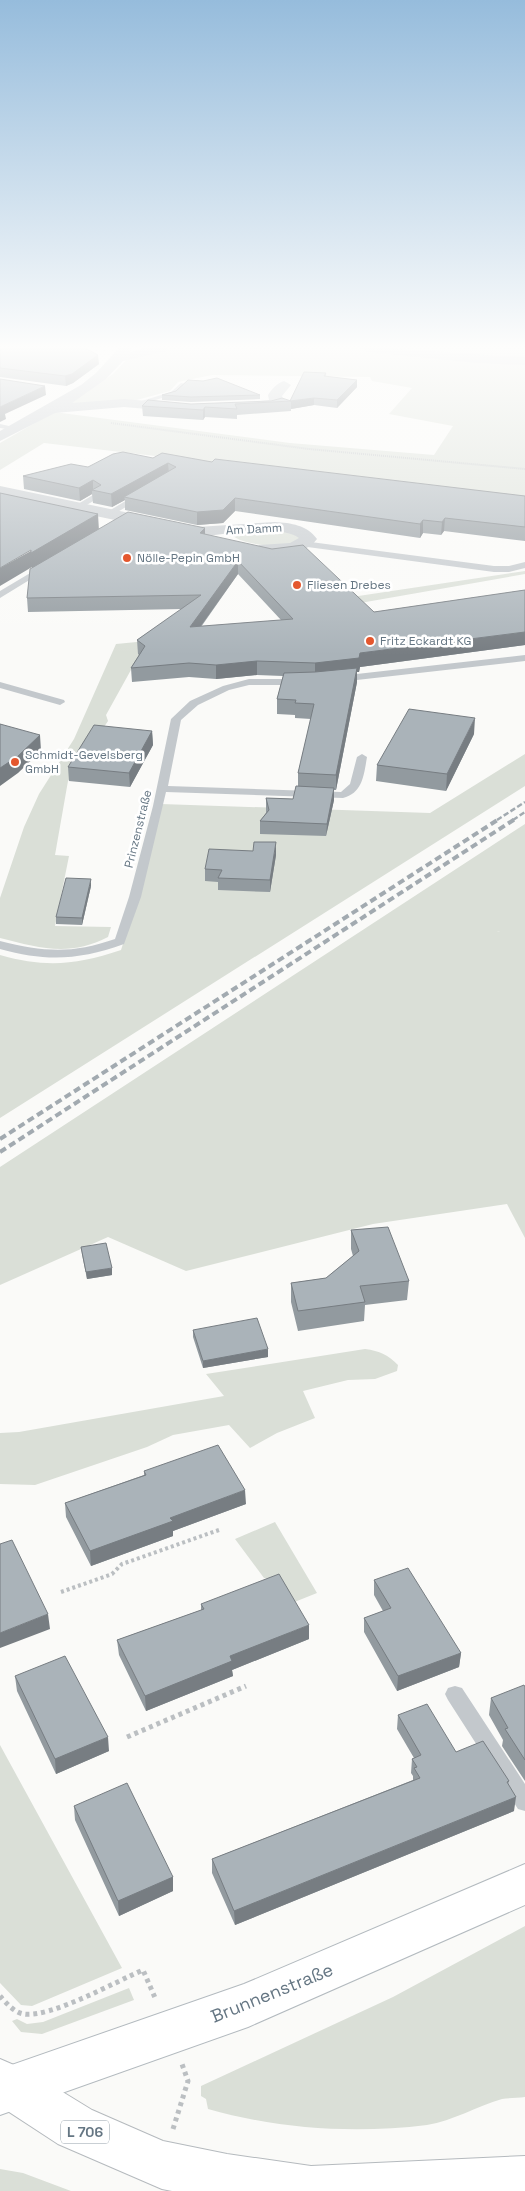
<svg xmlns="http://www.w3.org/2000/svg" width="525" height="2191" viewBox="0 0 525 2191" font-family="'Space Grotesk',sans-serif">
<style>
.green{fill:#dadfd7}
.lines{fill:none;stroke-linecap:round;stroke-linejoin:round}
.secondary-casing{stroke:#b3babf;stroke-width:2}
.primary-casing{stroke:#b5babe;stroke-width:2}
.path-far2{stroke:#bbbfc2;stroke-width:2;stroke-dasharray:1 1;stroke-linecap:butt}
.path-far1{stroke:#bbbfc2;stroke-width:4;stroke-dasharray:3 3;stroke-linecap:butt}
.path{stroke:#bbbfc2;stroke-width:5;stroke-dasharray:4 4;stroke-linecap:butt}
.lane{fill:#c3c8cc;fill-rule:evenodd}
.street{fill:#c3c8cc;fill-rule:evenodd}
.secondary{fill:#fff;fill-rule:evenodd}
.primary{fill:#fff;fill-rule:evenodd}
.rail-far1{stroke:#a2aab0;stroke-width:2.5;stroke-dasharray:5.5 2.5;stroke-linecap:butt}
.rail{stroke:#a2aab0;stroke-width:4;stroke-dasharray:7 4;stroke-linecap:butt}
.wall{fill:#929a9f;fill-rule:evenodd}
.shaded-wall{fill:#777d82}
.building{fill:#aab3b9;stroke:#777d82;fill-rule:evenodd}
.poi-dot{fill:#e4572e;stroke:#fff;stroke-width:2}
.labels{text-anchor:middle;stroke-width:5;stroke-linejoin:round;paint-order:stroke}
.far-street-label{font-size:12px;fill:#657683;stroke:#fff}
.far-poi-label{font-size:12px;fill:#657683;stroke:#fff;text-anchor:start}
.shield{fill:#fff;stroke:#939fa8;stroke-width:1}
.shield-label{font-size:14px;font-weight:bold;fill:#657683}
.near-street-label{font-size:18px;fill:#657683;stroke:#fff}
</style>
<rect width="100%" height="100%" fill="#fafaf8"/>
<path class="green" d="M169,348H525V499L44,443L0,470V443L54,412L290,443L434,455L453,426L389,414L412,388L372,381L370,377L212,375L178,382L170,391L133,401L65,406L113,374L128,358Z
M287,531L299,537L300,539C296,541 292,544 289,545C276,548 243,544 233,536L247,532Z
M525,571V574L343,606L345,598Z
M147,641L106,715L108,721L68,781L55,855L69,856L55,926L111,927L108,937C70,957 39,948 0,938V898L24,827L39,794L74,739L116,644Z
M525,754V786L0,1118V955C46,968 76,965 121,950L138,897L161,804L430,813Z
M525,824V923L497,932L525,923V1238L507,1204L373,1224L186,1271L108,1237L0,1285V1167Z
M365,1349C380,1351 388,1355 398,1365L397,1371L375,1379L348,1380L303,1391L315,1418L277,1433L250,1448L229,1425L173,1435L147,1447L35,1485L0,1484V1433L19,1432L224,1396L206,1374Z
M275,1522L317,1593L292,1603L277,1580L264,1578L235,1539Z
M0,1745L122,1968L32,2006L21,2005L0,1983Z
M525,1926V2097C518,2098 509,2098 502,2099C477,2106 453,2121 427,2125C353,2134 279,2129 208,2109L206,2099L201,2096V2086L393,1997Z
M129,1988L134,2000L42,2034L21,2032L12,2021L17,2019L27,2024L43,2022Z
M0,2169L23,2173L71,2191H0Z"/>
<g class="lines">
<defs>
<path id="secondary" d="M525,1864V1905L248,2027L0,2115V2069L244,1984Z"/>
<path id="primary" d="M0,2059L30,2072L92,2110L163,2141L227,2154L311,2166L525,2156V2191H172L162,2189L58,2144L0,2106Z"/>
</defs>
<use href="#secondary" class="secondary-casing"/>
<use href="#primary" class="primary-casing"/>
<path class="path-far2" d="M111,423L309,449L525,469"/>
<path class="path-far1" d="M61,1592L112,1574L122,1564L219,1530"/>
<path class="path" d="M127,1737L246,1686
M0,1996C6,2003 15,2013 24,2014C51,2018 117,1981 143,1970L156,2000
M173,2129L188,2081L182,2064"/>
<path class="lane" d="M181,383L186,384L175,394L139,405L135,403L171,392Z
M0,424L18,428L14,430L0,428Z
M137,494L144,496L111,516L104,514Z
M93,495L100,497L80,509L73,507Z
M303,541L494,566H509L525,562V568L509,572H494L300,546V542Z
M42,566L49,568L0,598V591Z
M525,655V661L339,682L334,679L339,676Z
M249,679H300L305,682L300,685H249L229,690L198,705L181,720L168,786L341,792L350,784L357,757L362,754L367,757C364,774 363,793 343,798L166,792L141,897L124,944C79,960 47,962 0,949V941C44,952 72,954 115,939L129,897L153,806L171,719L190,701L223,686Z
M0,682L64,700L65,702L60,705L0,688Z
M455,1686L462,1688L525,1784V1811L518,1809L448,1700L445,1694L448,1688Z"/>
<path class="street" d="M119,348H132L130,352L144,348H168L167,351L123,361L106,379L72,403L124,399L183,404L188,405L190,408L188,411L183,412L124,407L55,413L0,441V431L81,385L96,373Z
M361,348C416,348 470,355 525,357V365L477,363L367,352Z
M284,381L291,385L282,396L284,403L282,406L243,411L236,407L243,403L269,400L268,395C272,389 277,383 284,381Z
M0,486L158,519L164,520L166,524L164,528L158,529L0,496Z
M275,522C291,523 307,525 317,539C306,555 277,557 259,553L256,549L259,545L290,543L299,538C282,524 219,535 197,537L191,536L189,532L191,528L197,527Z"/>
<use href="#secondary" class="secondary"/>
<use href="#primary" class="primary"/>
<path class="rail-far1" d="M497,820L525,802
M513,820L525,812"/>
<path class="rail" d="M0,1139L499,819
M0,1152L515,819"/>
</g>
<path class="wall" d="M0,348L99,364L73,383L66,386L0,377Z
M326,373V377L357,380V387L337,408L314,405L291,409V411L237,415V419L205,417L203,420L143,416L142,406L290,401Z
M162,395H260V399L191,402L162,400Z
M153,458L212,462L525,496V541L444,531L441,535L423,533L420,538L235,511L223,523L197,525L125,510V500L112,507L93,503L92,494L80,501L24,489L23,476Z
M99,529L205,534L374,612L525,590V645L360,667L359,672H357V682L336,790H334V800L326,836L260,834V821L266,813V798L293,799L298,786V773L311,719L295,718V715L277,714V699L283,676L257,675L216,679L189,677L132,682L131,668L139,655L138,654L137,640L182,609L28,612L27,598L32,567ZM238,574L281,620L201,627Z
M152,731L153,745L130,787L69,781L68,767Z
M474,734L446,791L376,781L377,765Z
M276,855L270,892L218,890V882L205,881V869Z
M91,886L82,925L56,924V917Z
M351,1230L409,1281L407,1300L365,1305L364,1321L298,1331L291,1302V1283L326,1278L353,1256L351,1249Z
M81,1247L112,1275L87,1279L82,1254Z
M193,1330L268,1357L203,1368L193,1337Z
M144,1471L246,1504L173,1531V1536L91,1566L66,1517L65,1503L144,1475Z
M374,1580L461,1653L459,1667L397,1691L364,1632V1618L383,1611L374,1595Z
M201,1604L309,1639L232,1670L233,1676L146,1711L119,1655L117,1640L201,1610Z
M15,1676L109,1751L56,1774L17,1691Z
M525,1687V1781L502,1746L503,1740L489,1715L491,1698Z
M398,1715L456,1752L509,1781L508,1784L514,1811L235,1925L212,1873V1859L413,1780V1776L411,1773L412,1759L414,1758L397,1729Z
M74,1806L173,1877V1891L119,1916L75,1820Z"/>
<path class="shaded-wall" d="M98,355L99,364L73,383L66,386L65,376Z
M357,380V387L337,408V400Z
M45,386L46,395L5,414L6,419L0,422V407Z
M314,398V405L291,409V401Z
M205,407V417L203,420V410Z
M168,463L169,475L124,497L125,500L112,507L111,494Z
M93,480V491L92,490V494L80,501L79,488Z
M235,498V511L223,523L197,525V512Z
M98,514L99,531L32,570V567L0,586V568Z
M445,518L444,531L441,535L442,522Z
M423,520V533L420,538V524Z
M205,528V541L200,533Z
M238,561V574L190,641V627Z
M525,632V645L360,667L359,672H357V682L336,790V775L315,677V663L360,653Z
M257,661V675L216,679V665Z
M475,718L474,734L446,791L447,774Z
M152,731L153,745L130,787L129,773Z
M40,735L41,751L18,773L0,786V768Z
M334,788V800L326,836L327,824Z
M276,842V855L270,892V880Z
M91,879V886L82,925V918Z
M112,1268V1275L87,1279L86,1272Z
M268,1349V1357L203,1368V1361Z
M245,1490L246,1504L173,1531V1536L91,1566L90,1551L170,1518Z
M48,1614L50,1629L0,1648V1633Z
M309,1625V1639L232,1670L233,1676L146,1711L145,1696L230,1656Z
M461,1653L459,1667L397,1691L398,1676Z
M108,1737L109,1751L56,1774L55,1759Z
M516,1797L514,1811L235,1925L234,1911Z
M173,1877V1891L119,1916L118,1901Z"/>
<path class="building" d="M0,348H85L98,355L72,374L65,376L0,368Z
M304,372L326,373L324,376L357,380L337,400L314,398L290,401Z
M217,378L260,395L191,397L162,395L176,391L188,380L203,381Z
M0,379L45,386L0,407Z
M282,398L291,401L235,404L237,409L205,407L203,410L142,406L148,400L191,404L271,401Z
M123,452L153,458L162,453L212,462L215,459L525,496V527L445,518L442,522L423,520L420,524L235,498L223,510L197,512L124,497L176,467L168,463L111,494L92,490L101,485L93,480L79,488L23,476L71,464L88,467L113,454Z
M0,493L98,514L31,553V550L0,568Z
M128,512L205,528L200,533L272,549L303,545L374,612L525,590V632L360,653L359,658L315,663L257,661L216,665L189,663L131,668L145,646L137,640L201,595L27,598L30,569ZM238,561L293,619L190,627Z
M357,668L336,775L298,773L314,704L295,703L296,700L277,699L284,673L315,672Z
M409,709L475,718L447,774L377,765Z
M0,724L40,735L17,757L0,768Z
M94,725L152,731L129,773L68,767Z
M296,786L334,788L327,824L260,821L269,810L266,798L293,799Z
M254,842H276L270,880L218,878L222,870L205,869L209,849L253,851Z
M66,878L91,879L82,918L56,917Z
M388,1227L409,1281L360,1286L365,1302L298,1311L291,1283L326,1278L359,1251L351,1230Z
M106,1243L112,1268L86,1272L81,1247Z
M257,1318L268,1349L203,1361L193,1330Z
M218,1445L245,1490L170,1518L173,1521L90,1551L65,1503L146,1475L144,1471Z
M12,1540L48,1614L0,1633V1544Z
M408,1568L461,1653L398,1676L364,1618L391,1608L374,1580Z
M279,1574L309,1625L230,1656L232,1661L145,1696L117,1640L204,1609L201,1604Z
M65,1656L108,1737L55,1759L15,1676Z
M524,1685L525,1687V1760L505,1729L508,1728L491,1698Z
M427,1704L456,1752L483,1741L509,1781L507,1782L516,1797L234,1911L212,1859L420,1778L414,1768L417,1767L412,1759L421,1755L398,1715Z
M127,1783L173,1877L118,1901L74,1806Z"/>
<linearGradient id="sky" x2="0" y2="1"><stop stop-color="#96bcdc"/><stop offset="0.53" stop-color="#fdfdfc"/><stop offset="1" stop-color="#fdfdfc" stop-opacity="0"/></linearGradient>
<rect width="525" height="655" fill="url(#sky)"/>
<g class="poi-dot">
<circle cx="127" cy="558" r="5"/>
<circle cx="297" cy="585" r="5"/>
<circle cx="370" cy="641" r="5"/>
<circle cx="15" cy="762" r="5"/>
</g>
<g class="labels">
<g class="far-street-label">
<text transform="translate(254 529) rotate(-3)" y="4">Am Damm</text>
<text transform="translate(138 829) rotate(-76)" y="4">Prinzenstraße</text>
</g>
<g class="far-poi-label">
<text x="137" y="562">Nölle-Pepin GmbH</text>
<text x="307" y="589">Fliesen Drebes</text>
<text x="380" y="645">Fritz Eckardt KG</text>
<text x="25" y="759">Schmidt-Gevelsberg<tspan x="25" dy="14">GmbH</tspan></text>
</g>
<rect class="shield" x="61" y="2120.5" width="48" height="23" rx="4"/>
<g class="shield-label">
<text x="85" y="2137">L 706</text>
</g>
<g class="near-street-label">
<text transform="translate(272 1993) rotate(-22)" y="6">Brunnenstraße</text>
</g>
</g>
</svg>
